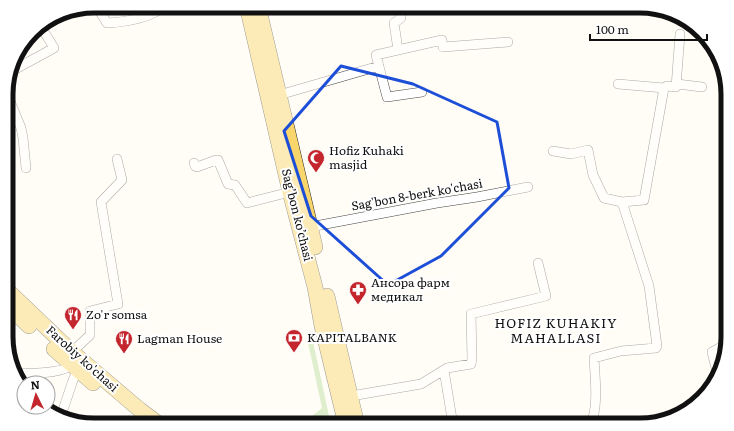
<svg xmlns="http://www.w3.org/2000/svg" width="734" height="431" viewBox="0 0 734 431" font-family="Literata,serif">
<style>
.forest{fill:#b9dc9c}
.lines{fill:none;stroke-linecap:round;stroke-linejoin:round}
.minor-casing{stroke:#444;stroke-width:10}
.primary-casing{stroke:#222;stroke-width:16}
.minor{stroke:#fff;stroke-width:9}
.primary{stroke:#f9d66b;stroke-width:15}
.marked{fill:none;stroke:#1d4ed8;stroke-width:3;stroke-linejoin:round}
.labels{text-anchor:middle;stroke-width:4;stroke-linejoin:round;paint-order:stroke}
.poi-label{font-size:12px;fill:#111;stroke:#fff;text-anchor:start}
.street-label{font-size:12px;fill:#111;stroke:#fff}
.neighbourhood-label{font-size:13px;letter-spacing:1px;fill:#111;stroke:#fff}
.rim{fill:none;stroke:#111;stroke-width:5}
</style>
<rect width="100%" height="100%" fill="#fffdf5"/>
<path class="forest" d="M312,337L331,425H301L322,408L307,338Z"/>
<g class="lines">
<defs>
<path id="minor" d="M97,6L100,12L107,23C128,22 149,18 166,6
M398,50L394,23L401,18V6
M10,72L54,48L40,25
M618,84L664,88L667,86L676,87L680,34
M677,84L702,87
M422,92L387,97L376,55L442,40L443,47L508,42
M7,94L21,128L23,138L26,168
M279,95L379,66
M553,151L571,154L588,150L593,175L604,198L622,202L644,200L664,88
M194,163L195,166L197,167L216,160H218L228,184L235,185L247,203L290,192
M310,227L437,203L477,197L528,187
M72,352L90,335V311L118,304L101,202L122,180L117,159
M444,370L453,425
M16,374C31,373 65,374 75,363
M713,385L717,372L712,352L727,344
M351,396L421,384L447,368L471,364L472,359L471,314L546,296L538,263
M64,407L72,383L77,370
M590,425C599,409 595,377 594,358L621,351L656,348L657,346L649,286L622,202"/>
<path id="primary" d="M247,6L290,192L315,287L322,326L346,425
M258,6L315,247
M7,290L72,352L140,410L160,425
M327,296L357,425
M7,305L29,326
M54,349L93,383"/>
</defs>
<use href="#minor" class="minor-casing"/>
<use href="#primary" class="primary-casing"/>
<use href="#minor" class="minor"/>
<use href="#primary" class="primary"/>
</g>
<path d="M0 0H734V431H0ZM341,66L413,84L497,122L509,188L441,256L388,285L311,216L284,131Z" fill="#fffdf5" fill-opacity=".55" fill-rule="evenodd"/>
<path class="marked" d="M341,66L413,84L497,122L509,188L441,256L388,285L311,216L284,131Z"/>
<defs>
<symbol id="mosque-pin" viewBox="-11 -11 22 30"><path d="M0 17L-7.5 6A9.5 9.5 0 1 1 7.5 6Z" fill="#c4262e" stroke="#fff"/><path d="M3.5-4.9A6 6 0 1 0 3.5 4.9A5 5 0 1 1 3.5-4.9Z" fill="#fff"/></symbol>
<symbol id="pharmacy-pin" viewBox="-11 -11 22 30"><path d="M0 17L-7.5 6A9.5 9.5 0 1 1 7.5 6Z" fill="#c4262e" stroke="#fff"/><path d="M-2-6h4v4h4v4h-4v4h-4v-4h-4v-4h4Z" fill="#fff"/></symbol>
<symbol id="restaurant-pin" viewBox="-11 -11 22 30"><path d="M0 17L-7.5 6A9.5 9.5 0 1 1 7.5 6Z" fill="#c4262e" stroke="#fff"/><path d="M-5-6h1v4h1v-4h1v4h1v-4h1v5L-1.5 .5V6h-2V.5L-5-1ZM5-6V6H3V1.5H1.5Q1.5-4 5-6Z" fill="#fff"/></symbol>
<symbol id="bank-pin" viewBox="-11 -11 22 30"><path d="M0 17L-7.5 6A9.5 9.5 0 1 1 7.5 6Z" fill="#c4262e" stroke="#fff"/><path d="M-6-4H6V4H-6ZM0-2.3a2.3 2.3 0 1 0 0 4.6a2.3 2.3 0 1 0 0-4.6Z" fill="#fff"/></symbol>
</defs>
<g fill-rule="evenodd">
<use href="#mosque-pin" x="306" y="148" width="20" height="27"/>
<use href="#pharmacy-pin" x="348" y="280" width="20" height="27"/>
<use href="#restaurant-pin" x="63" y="305" width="20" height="27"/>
<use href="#bank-pin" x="284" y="328" width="20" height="27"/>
<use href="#restaurant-pin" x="114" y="329" width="20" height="27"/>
</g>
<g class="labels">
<g class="poi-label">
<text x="329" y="155">Hofiz Kuhaki<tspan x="329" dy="14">masjid</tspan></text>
<text x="371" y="287">Ансора фарм<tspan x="371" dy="14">медикал</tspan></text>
<text x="86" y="319">Zo'r somsa</text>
<text x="307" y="342">KAPITALBANK</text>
<text x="137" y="343">Lagman House</text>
</g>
<g class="street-label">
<text transform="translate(417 195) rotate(-10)" y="4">Sag'bon 8-berk ko'chasi</text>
<text transform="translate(297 215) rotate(76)" y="4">Sag’bon ko’chasi</text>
<text transform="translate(82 359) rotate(42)" y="4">Farobiy ko'chasi</text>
</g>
<g class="neighbourhood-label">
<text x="556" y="328">HOFIZ KUHAKIY<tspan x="556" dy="15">MAHALLASI</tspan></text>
</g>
</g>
<path d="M0 0H734V431H0ZM94 13H640A81 81 0 0 1 721 94V337A81 81 0 0 1 640 418H94A81 81 0 0 1 13 337V94A81 81 0 0 1 94 13Z" fill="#fff" fill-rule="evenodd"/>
<path class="rim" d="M94 13H640A81 81 0 0 1 721 94V337A81 81 0 0 1 640 418H94A81 81 0 0 1 13 337V94A81 81 0 0 1 94 13Z"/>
<g transform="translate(36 395) rotate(355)"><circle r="19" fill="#ffffff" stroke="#a0a0a0"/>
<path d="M0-3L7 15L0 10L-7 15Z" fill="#c4262e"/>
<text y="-6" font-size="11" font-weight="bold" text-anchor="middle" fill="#111111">N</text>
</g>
<path d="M590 34v6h117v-6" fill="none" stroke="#111111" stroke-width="2"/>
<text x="596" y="34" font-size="12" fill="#111111" stroke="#ffffff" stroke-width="3" paint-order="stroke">100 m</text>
</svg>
